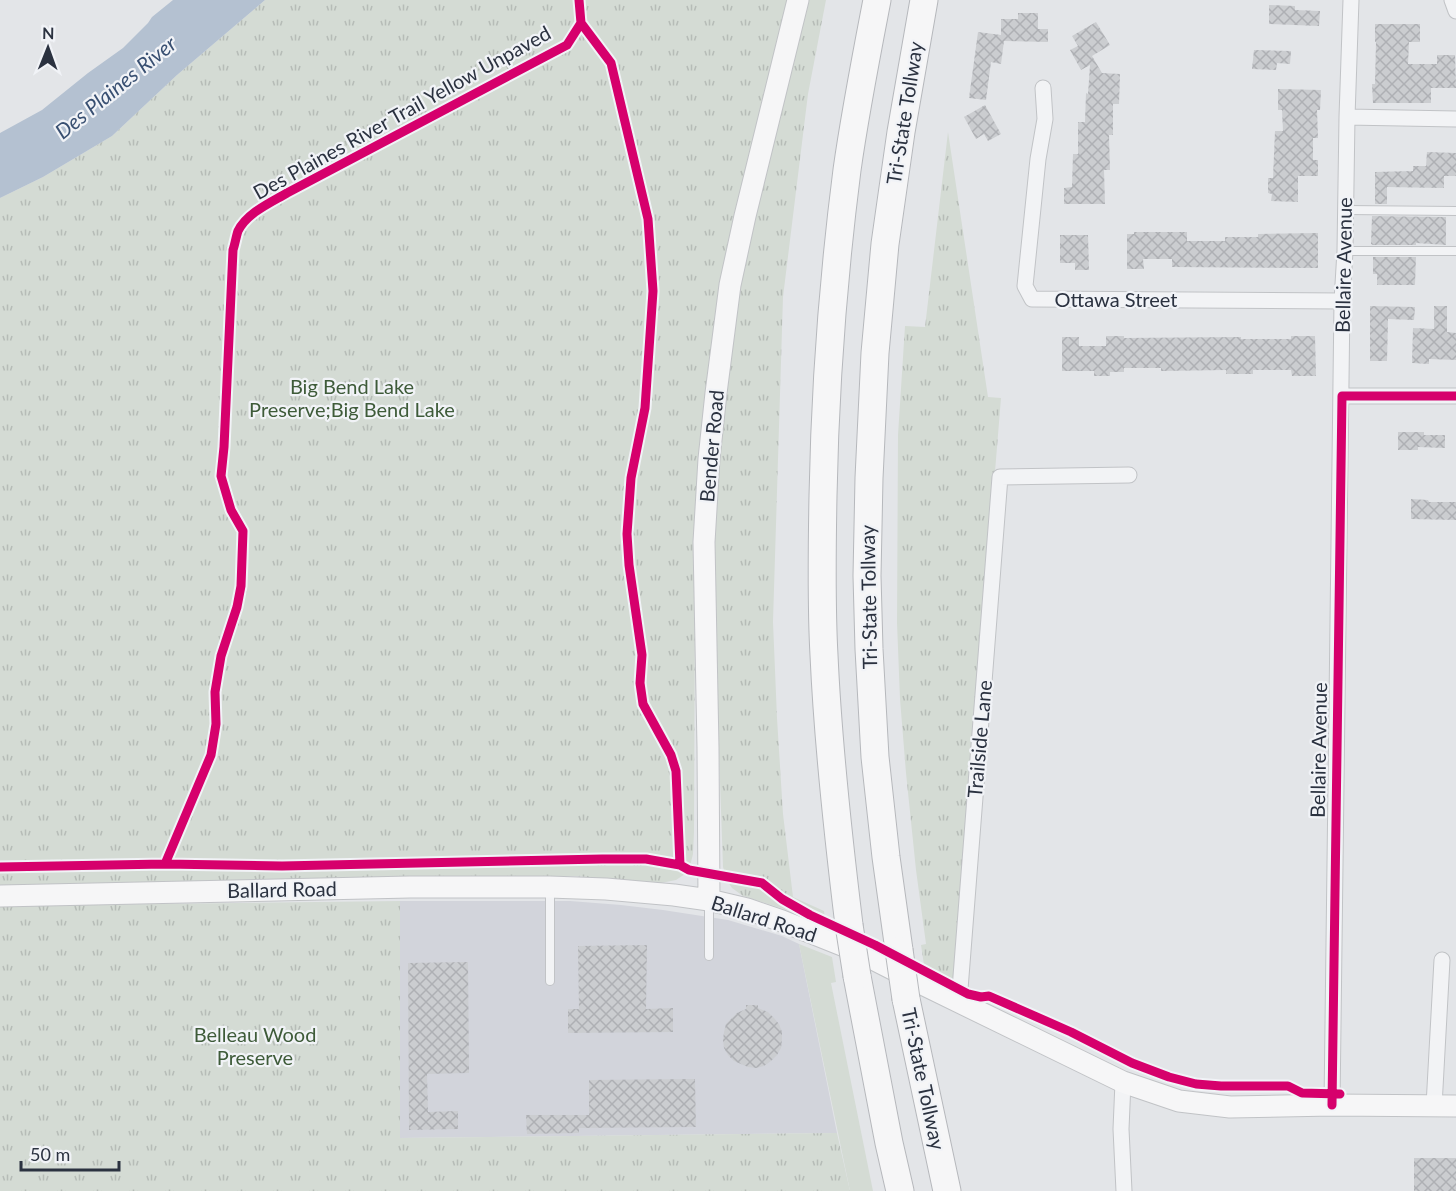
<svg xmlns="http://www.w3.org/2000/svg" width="1456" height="1191" viewBox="0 0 1456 1191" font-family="Lato,sans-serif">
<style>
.built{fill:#d2d4db}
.grass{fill:#d4dbd4}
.park{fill:url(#park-tufts)}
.water{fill:#b4c1d1}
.building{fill:url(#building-cross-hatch)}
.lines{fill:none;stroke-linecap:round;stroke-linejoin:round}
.lane-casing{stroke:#c1c3c6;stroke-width:10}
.street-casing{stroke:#c1c3c6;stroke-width:17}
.secondary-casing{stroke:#c1c3c6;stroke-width:23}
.highway-casing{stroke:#b6b8bc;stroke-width:29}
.lane{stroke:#f2f3f5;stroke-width:8}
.street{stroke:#f2f3f5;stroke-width:15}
.secondary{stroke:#f6f6f7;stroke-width:21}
.highway{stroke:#f6f6f7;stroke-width:27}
.highway-bridge-casing{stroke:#b6b8bc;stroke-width:29;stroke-linecap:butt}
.highway-bridge{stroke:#f6f6f7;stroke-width:27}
.cycleway-casing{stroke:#f1f3f7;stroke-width:13}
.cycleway{stroke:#d6006c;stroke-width:9}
.labels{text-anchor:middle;stroke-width:4.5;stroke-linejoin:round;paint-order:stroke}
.street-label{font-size:20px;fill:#2b3240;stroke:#f1f3f7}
.park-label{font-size:20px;fill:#3e5b39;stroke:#f1f3f7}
.water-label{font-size:21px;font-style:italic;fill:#384f71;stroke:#f1f3f7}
</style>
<defs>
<pattern id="park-tufts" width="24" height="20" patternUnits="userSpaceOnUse" patternTransform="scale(1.5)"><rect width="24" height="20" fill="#d4dbd4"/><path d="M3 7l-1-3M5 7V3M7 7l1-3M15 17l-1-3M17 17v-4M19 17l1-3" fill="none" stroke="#b6bcb7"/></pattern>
<pattern id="building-cross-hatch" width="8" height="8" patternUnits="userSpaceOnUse" patternTransform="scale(1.5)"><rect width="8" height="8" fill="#cbcdd0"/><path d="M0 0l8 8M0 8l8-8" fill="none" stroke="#aeb0b4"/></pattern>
</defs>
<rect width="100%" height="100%" fill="#e3e5e8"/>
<path class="built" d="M400,901H570L621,905L663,910L728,920L782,936L799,944L837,1133L400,1138Z"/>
<path class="grass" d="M799,944L832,957L836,982L831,983L873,1191H850Z"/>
<path class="park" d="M265,0H789L761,109L695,599L694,832L693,854L689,870L685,874L676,880L661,883L573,876L446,877L0,888V198L43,177L112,136L177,75Z
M807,0H826L808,94L783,297L773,622L777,718L783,814L793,897L824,911L826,927L790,911L743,896L732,888L728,882L723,867L714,609V546L719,451L741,278Z
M948,132L988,397L1001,398L954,976L947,983H941L926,978L921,945L926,944L916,870L906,773L900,699L897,623L898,435L905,326L925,327Z
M400,901V1138L837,1133L850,1191H0V906Z"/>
<path class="water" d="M173,0H265L177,75L112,136L43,177L0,198V133L42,110L88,73L123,48L148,23L152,17Z"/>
<path class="building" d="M1269,5L1295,6V10L1320,11L1319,26L1269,24Z
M1018,13H1038V29H1048V42L1004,41L1001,64L991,62L986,100L969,98L978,32L1001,35V19H1018Z
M1096,22L1110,45L1092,56L1102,73L1120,74L1119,104H1113V135H1109L1110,170H1104L1105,204H1064V188L1072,187L1073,154H1078V122H1085L1086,93L1088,94L1090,65L1081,70L1070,50L1078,46L1072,36Z
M1375,24H1420V42H1409L1408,64H1437V55H1455L1456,88H1431V103H1373L1372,84H1375L1376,42H1375Z
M1254,50L1291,51L1290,64L1277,63L1276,70L1252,69Z
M1278,89L1321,90L1320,110H1317L1318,138H1313V160H1318V176H1298V202L1271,201L1272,194L1268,193V178H1273L1275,131H1283L1282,110H1278Z
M985,105L1001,134L988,141L984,134L976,139L964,117Z
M1427,152L1456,153V176H1444V188L1387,187V204H1375V172L1413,171V166H1426Z
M1372,216L1446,217V245L1416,243V245H1373L1371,244Z
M1134,232H1187V241H1225V237H1258V234L1318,233V268L1172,267V259H1143L1144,269H1127V234H1134Z
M1060,235H1088L1089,270H1075V263H1060Z
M1373,257H1416L1415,285H1377V274H1373Z
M1370,306L1415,307L1414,320L1388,319L1387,361H1370Z
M1434,306H1447V332L1456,333V360L1429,359V364L1412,363L1413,328L1434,329Z
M1106,336H1124V338L1241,337V339H1291V336H1315L1316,376H1292L1291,370H1253V374H1226V370L1161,371V368H1124V372H1110V376H1094V371H1062V337H1079V346H1106Z
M1398,432H1424V435H1445V448L1418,447V450H1398Z
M1411,499L1428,500L1429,502H1456V520L1411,519Z
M647,945L646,1009L673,1008V1032L568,1033V1009H579L578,946Z
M468,962L469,1073L427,1074L428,1112L458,1111V1129L409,1130L408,963Z
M746,1005H758V1008L768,1012L774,1018L779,1024L782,1032V1040L781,1048L777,1055L771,1061L764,1066L756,1068L748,1067L734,1061L728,1055L724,1048L723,1040L724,1032L726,1024L737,1013L746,1009Z
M695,1079L696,1127L579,1128V1133L527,1134L526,1115H589V1080Z
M1414,1158H1456V1191H1414Z"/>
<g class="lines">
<defs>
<path id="lane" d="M1345,210L1456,211
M1345,251H1456
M550,888V981
M709,901V956"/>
<path id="street" d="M1452,0L1456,11
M1043,88L1045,119L1038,159L1025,286L1032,299L1342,301
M1347,117L1456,119
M1342,396H1456
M959,1002L1000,477L1129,475
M1123,1082L1121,1129L1124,1191
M1332,1105L1342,301L1345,251L1347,117L1351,0
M1434,1106L1442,960"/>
<path id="secondary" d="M0,896L410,887H549L606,889L674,895L709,900L747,909L782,921L857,951L918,982L1123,1082L1179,1101L1230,1107L1332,1105L1456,1106
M709,900L708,748L704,542L709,459L716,393L730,285L745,216L798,0"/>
<path id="highway" d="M849,925C838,835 828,746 824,655C821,602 822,549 823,496C825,387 833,279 847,170C855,113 866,57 877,0
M899,950L886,857L875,757L869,649L867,576L869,478L875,353L885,244L901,132L924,0
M857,976L889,1143L900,1191
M906,999L947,1191"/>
</defs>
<use href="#lane" class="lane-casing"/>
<use href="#street" class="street-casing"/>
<use href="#secondary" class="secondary-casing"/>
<use href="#highway" class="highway-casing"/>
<use href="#lane" class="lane"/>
<use href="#street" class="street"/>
<use href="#secondary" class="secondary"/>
<use href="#highway" class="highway"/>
<defs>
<path id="highway-bridge" d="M849,925L857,976
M899,950L906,999"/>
</defs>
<use href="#highway-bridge" class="highway-bridge-casing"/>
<use href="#highway-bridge" class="highway-bridge"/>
<defs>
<path id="cycleway" d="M581,23L611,63L648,219L653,291L645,408L631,478L627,534L629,565L642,655L640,683L643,704L671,755L676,771L680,865
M165,864L211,755L216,724L215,692L221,656L237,607L241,586L243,531L231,510L221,476L224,447L233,250C235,244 236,237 238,231C247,213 270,203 287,193L567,45L581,23L579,0
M0,867L165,864L282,866L602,859H646L680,865L689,870L762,883L782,899L810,915L875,945L968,994L981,997L989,996L1071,1032L1132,1063L1169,1077L1196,1084L1221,1086H1288L1302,1093L1340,1094
M1332,1105L1342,396H1456"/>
</defs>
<use href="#cycleway" class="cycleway-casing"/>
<use href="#cycleway" class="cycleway"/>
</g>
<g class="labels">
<g class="street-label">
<text transform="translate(402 113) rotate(-29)" y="7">Des Plaines River Trail Yellow Unpaved</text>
<text transform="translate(905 113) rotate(-81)" y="7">Tri-State Tollway</text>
<text transform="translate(1344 265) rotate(-89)" y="7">Bellaire Avenue</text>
<text x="1116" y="307">Ottawa Street</text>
<text transform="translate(712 446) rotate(-85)" y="7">Bender Road</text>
<text transform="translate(869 597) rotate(-91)" y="7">Tri-State Tollway</text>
<text transform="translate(980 739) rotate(-85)" y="7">Trailside Lane</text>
<text transform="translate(1319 750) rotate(-89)" y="7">Bellaire Avenue</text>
<text transform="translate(282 890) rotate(-1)" y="7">Ballard Road</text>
<text transform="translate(764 919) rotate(18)" y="7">Ballard Road</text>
<text transform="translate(923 1079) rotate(78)" y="7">Tri-State Tollway</text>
</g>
<g class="park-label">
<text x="352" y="394">Big Bend Lake<tspan x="352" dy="23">Preserve;Big Bend Lake</tspan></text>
<text x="255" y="1042">Belleau Wood<tspan x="255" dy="23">Preserve</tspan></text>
</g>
<g class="water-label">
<text transform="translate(116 88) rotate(-39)" y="7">Des Plaines River</text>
</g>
</g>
<g transform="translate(48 48) rotate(1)" stroke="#f1f3f7" stroke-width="4.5" paint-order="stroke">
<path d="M0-4.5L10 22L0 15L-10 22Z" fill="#2b3240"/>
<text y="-9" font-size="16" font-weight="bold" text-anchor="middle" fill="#2b3240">N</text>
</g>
<path d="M21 1161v9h98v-9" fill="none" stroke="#2b3240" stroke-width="3"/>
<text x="30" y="1161" font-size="18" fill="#2b3240" stroke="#f1f3f7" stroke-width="4.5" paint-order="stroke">50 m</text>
</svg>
